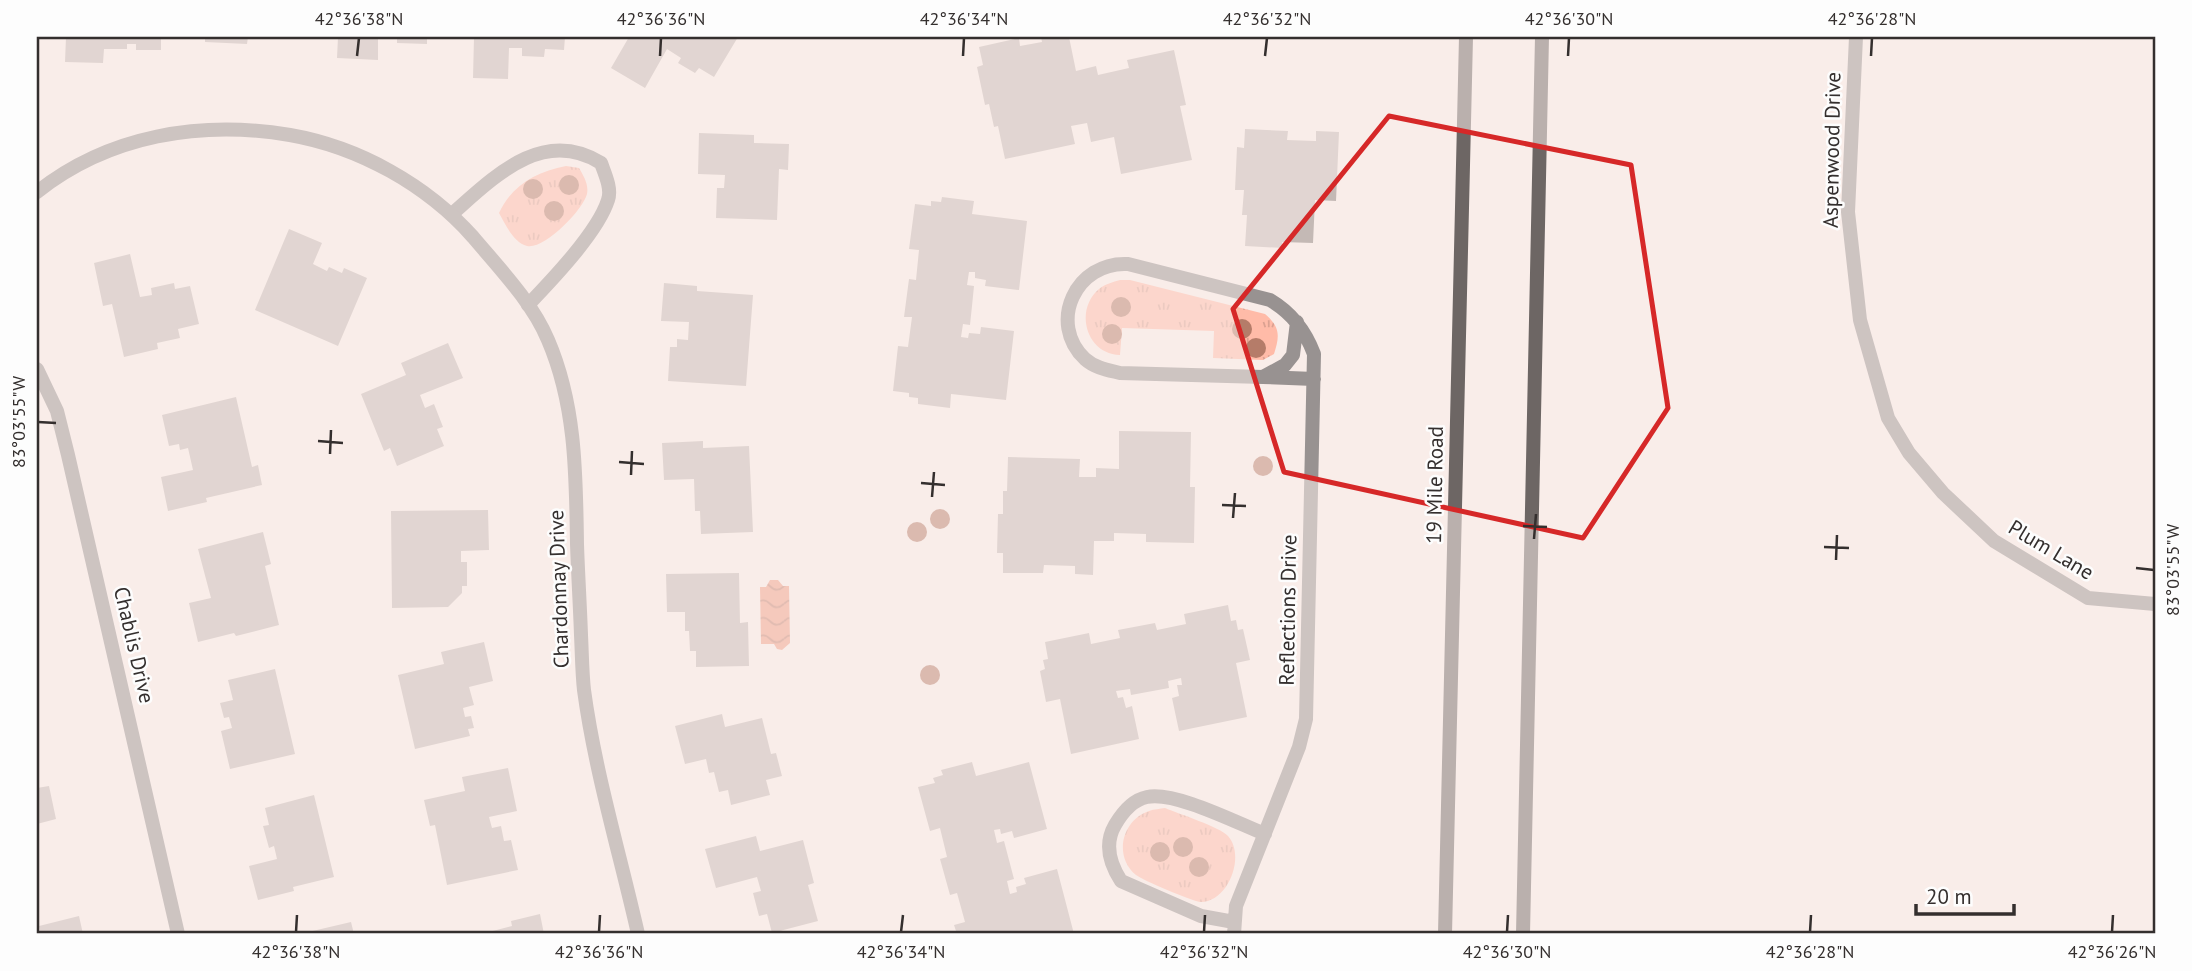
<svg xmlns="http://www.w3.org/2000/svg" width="2192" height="971" viewBox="0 0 2192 971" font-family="'PT Sans',sans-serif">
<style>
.grass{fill:url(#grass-tufts)}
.water{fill:url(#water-waves)}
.building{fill:#c4b9b5}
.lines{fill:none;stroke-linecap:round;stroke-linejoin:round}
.lane{stroke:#989291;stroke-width:14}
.street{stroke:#989291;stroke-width:14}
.secondary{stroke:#6d6664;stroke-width:14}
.tree{fill:#b57c69}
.marked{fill:none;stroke:#d62828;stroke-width:5;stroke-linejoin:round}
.ticks{fill:none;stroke:#342f2e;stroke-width:2.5}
.labels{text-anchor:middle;stroke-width:5;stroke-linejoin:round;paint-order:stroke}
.street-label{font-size:21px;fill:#342f2e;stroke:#fdfdfd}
.neatline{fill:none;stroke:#342f2e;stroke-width:2.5}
.ticks-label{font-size:18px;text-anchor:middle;fill:#342f2e}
</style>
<defs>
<pattern id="grass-tufts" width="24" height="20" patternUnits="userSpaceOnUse" patternTransform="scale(1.75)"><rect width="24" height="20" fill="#ffbba8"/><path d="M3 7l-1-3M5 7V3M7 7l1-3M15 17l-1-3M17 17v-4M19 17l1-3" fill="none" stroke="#dba191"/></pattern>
<pattern id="water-waves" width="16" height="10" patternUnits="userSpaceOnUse" patternTransform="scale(1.75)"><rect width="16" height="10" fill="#f09e86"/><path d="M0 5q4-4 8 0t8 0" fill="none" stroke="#c3816e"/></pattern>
</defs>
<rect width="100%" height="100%" fill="#f9ede9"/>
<path class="grass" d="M566,166L579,168C583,175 589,184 587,194C583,210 544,250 527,246C514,243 505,224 499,213C512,185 536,172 566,166Z
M1120,280H1130L1265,314C1280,327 1280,335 1274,354L1263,360L1213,358L1214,331L1122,328L1120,355C1086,354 1074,310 1099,289C1105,284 1113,282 1120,280Z
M1165,808C1179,814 1220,827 1228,836C1246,856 1228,903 1200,902C1192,901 1142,880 1136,875C1113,856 1122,820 1149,811C1154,809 1160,809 1165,808Z"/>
<path class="water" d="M770,580H778L783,586H789L790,643L782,650L777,649L774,644H761L760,587H766Z"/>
<path class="building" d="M66,37H161V50H136V44H127V49H104L103,63L65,62Z
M205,37H248L247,44L205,42Z
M338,37H378V60L337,58Z
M397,37H427V44L397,43Z
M474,37H565L564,50L545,49L544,57L522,56V48H509L508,79L473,78Z
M629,37H738L714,77L699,68L695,73L678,63L681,58L667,49L645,88L611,68Z
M1041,37H1069L1076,71L1096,66L1098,75L1129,68L1127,60L1174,50L1186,105L1180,106L1192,160L1121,174L1114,137L1091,142L1087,123L1071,126L1075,144L1005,159L998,126L994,127L989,104L985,105L977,67L983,65L979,47L1019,38L1020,46L1042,42Z
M1245,129L1288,131L1287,140L1316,141V131L1339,132L1336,201L1315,200L1313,243L1282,242L1283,248L1245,246L1247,215H1242L1244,190H1235L1237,147L1244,148Z
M699,133L754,135V143L789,144L788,170L779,169L777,220L716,218L717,188H724L725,175L698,174Z
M942,197L974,201L972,214L1027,221L1019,290L985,286L986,280L975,278V272H969L967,285L974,286L972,306L970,325L963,324L961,337L968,338L969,333L980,334L981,327L1014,331L1006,400L951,394L950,408L918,404V398L909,397V393L893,391L898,346L908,347L912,317H904L909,279L916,280L919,250L909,249L915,204L931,206V201L941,202Z
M289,229L322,243L313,264L327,271L329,267L342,273L344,268L367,278L338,346L255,310Z
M130,254L140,297L152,295L151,288L174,283L175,289L190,286L199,324L178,329L180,338L157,343L158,349L124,357L112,304L103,306L94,263Z
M664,283L697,286V291L753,295L746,386L668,381L670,347H677V339L688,340L689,322L661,321Z
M448,343L463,378L420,395L425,408L434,404L443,427L437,429L444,446L397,466L390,448L384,451L361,394L406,375L401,363Z
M236,397L252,467L258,465L262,485L206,498L207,502L168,511L161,477L193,470L188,448L180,450L179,444L169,446L162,415Z
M1119,431L1191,432L1190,487H1195L1194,543L1146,542V534L1114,533V541H1094L1093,575L1075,574V566L1044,565L1043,573H1003V553H997L998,514H1003V491H1007L1008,457L1080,459L1079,477H1096V468L1119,469Z
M703,441V448L749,446L753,532L701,534L700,511H695L694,479L664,480L662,443Z
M488,510L489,550L461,551V562H467V586H462V593L448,607L392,608L391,511Z
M263,532L271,564L265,566L279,625L236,636L234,633L198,642L189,603L211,598L198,549Z
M739,573L740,623L748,622L749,666L696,667V651H690L689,631H685V612H667L666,574Z
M1228,605L1231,621L1236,620L1238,630L1243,629L1250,660L1236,663L1247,717L1179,731L1172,698L1179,696L1177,685H1182L1181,678L1168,681L1169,688L1131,695L1130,689L1116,691L1118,698L1123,697L1126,708L1132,706L1139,739L1071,754L1060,699L1046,702L1040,671L1045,669L1043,660L1048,659L1045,642L1089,633L1091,644L1120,638L1118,630L1155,623L1157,630L1186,624L1184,614Z
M484,642L493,681L469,687L474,705L463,708L465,717L471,716L474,728L468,729L470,736L415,749L398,675L444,664L441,652Z
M275,669L295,754L230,769L221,731L232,728L229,717L224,718L220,703L233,700L228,680Z
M722,714L725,727L762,718L771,754L776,753L782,776L766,780L770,795L731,805L728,790L719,792L714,772L709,773L706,759L685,764L675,726Z
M972,762L976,776L1029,762L1047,829L1014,838L1012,831L1001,834L1000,829L994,830L997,843L1004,841L1014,879L1007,881L1010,894L1017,892L1016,887L1026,884L1024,878L1057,869L1074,934H957L954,925L965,922L957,893L950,895L940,859L947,857L940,828L930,831L918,787L935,783L933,778L943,775L941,770Z
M508,768L517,811L489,817L492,828L501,826L504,841L511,840L518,870L447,885L435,825L430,826L424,800L465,791L462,777Z
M49,786L56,819L37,824V788Z
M314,795L334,877L293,887L294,891L258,900L249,866L277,859L274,846L269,848L263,826L269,825L265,808Z
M756,836L760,851L803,840L814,883L808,885L818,921L772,933L767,914L759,916L753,893L761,891L757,877L716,888L705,849Z
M540,914L544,934H481L512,926L511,921Z
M79,916L83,934H37L40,931L39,926Z
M351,922L354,934H304V933Z"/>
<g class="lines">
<path class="lane" d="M452,214C495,176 543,127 601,163C605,174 612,189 608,200C598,232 551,281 528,305"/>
<path class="street" d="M1856,37L1848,212L1860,320L1888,418L1909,453L1943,493L1994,541L2088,598L2155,604
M37,192C109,135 201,120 290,135C359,147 427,185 473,237C500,269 532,302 548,340C576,405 576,475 577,544C578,575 580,605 581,635C582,654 582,672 584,690C595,772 620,854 638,934
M37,369L57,411L68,455L178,934
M1263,377L1314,379
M1234,922L1201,916L1121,881C1110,864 1104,844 1115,825C1122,813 1132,800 1147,797C1175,791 1237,823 1265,834
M1234,934L1236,906L1299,747L1306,719L1314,354C1305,330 1292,313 1270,300L1128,264C1076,261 1047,323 1085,359C1095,368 1108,370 1120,373L1263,377L1285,365L1293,355L1297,322"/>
<path class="secondary" d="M1445,934L1466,37
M1523,934L1542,37"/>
</g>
<g class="tree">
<circle cx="569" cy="185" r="10"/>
<circle cx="533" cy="189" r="10"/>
<circle cx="554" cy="211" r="10"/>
<circle cx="1121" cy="307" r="10"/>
<circle cx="1242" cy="329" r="10"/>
<circle cx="1112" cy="334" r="10"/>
<circle cx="1256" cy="348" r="10"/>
<circle cx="1263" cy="466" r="10"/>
<circle cx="940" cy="519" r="10"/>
<circle cx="917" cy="532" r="10"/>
<circle cx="930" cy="675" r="10"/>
<circle cx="1183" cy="847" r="10"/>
<circle cx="1160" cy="852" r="10"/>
<circle cx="1199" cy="867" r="10"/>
</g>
<path d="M0 0H2192V971H0ZM1389,116L1631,165L1668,408L1583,538L1284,472L1233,309Z" fill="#f9ede9" fill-opacity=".55" fill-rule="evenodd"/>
<path class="marked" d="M1389,116L1631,165L1668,408L1583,538L1284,472L1233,309Z"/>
<path class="ticks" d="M357,56L359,38M660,56L661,38M963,56L964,38M1265,56L1267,38M1568,56L1569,38M1871,56L1872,38M38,422L56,423M318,441L343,443M330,454L331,430M619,462L644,464M631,475L632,451M921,483L945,485M932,497L934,472M1222,505L1246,506M1233,518L1235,493M1523,526L1547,527M1534,539L1536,514M1824,547L1849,548M1836,560L1837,535M2136,568L2154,570M296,932L297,915M599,932L600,915M901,932L903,915M1204,932L1205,915M1507,932L1508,915M1810,932L1811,915M2112,932L2113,915"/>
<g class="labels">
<g class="street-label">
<text transform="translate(1832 150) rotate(-89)" y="7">Aspenwood Drive</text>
<text transform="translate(1435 485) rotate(-89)" y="7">19 Mile Road</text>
<text transform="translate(2051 550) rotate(31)" y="7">Plum Lane</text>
<text transform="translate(559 589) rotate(-92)" y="7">Chardonnay Drive</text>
<text transform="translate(1288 610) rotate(-89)" y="7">Reflections Drive</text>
<text transform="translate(134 645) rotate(77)" y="7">Chablis Drive</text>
</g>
</g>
<rect width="2192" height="971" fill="none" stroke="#fdfdfd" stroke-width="77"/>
<path d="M1916 904v10h98v-10" fill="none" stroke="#342f2e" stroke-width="3.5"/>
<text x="1926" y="904" font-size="21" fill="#342f2e" stroke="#fdfdfd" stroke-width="5" paint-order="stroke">20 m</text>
<rect x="38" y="38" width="2116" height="894" class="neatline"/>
<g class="ticks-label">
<text x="359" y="25">42°36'38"N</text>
<text x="661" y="25">42°36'36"N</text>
<text x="964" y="25">42°36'34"N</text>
<text x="1267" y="25">42°36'32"N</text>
<text x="1569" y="25">42°36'30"N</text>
<text x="1872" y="25">42°36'28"N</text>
<text transform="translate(19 422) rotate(-90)" y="6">83°03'55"W</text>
<text transform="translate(2173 570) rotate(-90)" y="6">83°03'55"W</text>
<text x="296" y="958">42°36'38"N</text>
<text x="599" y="958">42°36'36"N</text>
<text x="901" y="958">42°36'34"N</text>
<text x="1204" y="958">42°36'32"N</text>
<text x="1507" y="958">42°36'30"N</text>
<text x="1810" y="958">42°36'28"N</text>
<text x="2112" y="958">42°36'26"N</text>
</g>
</svg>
